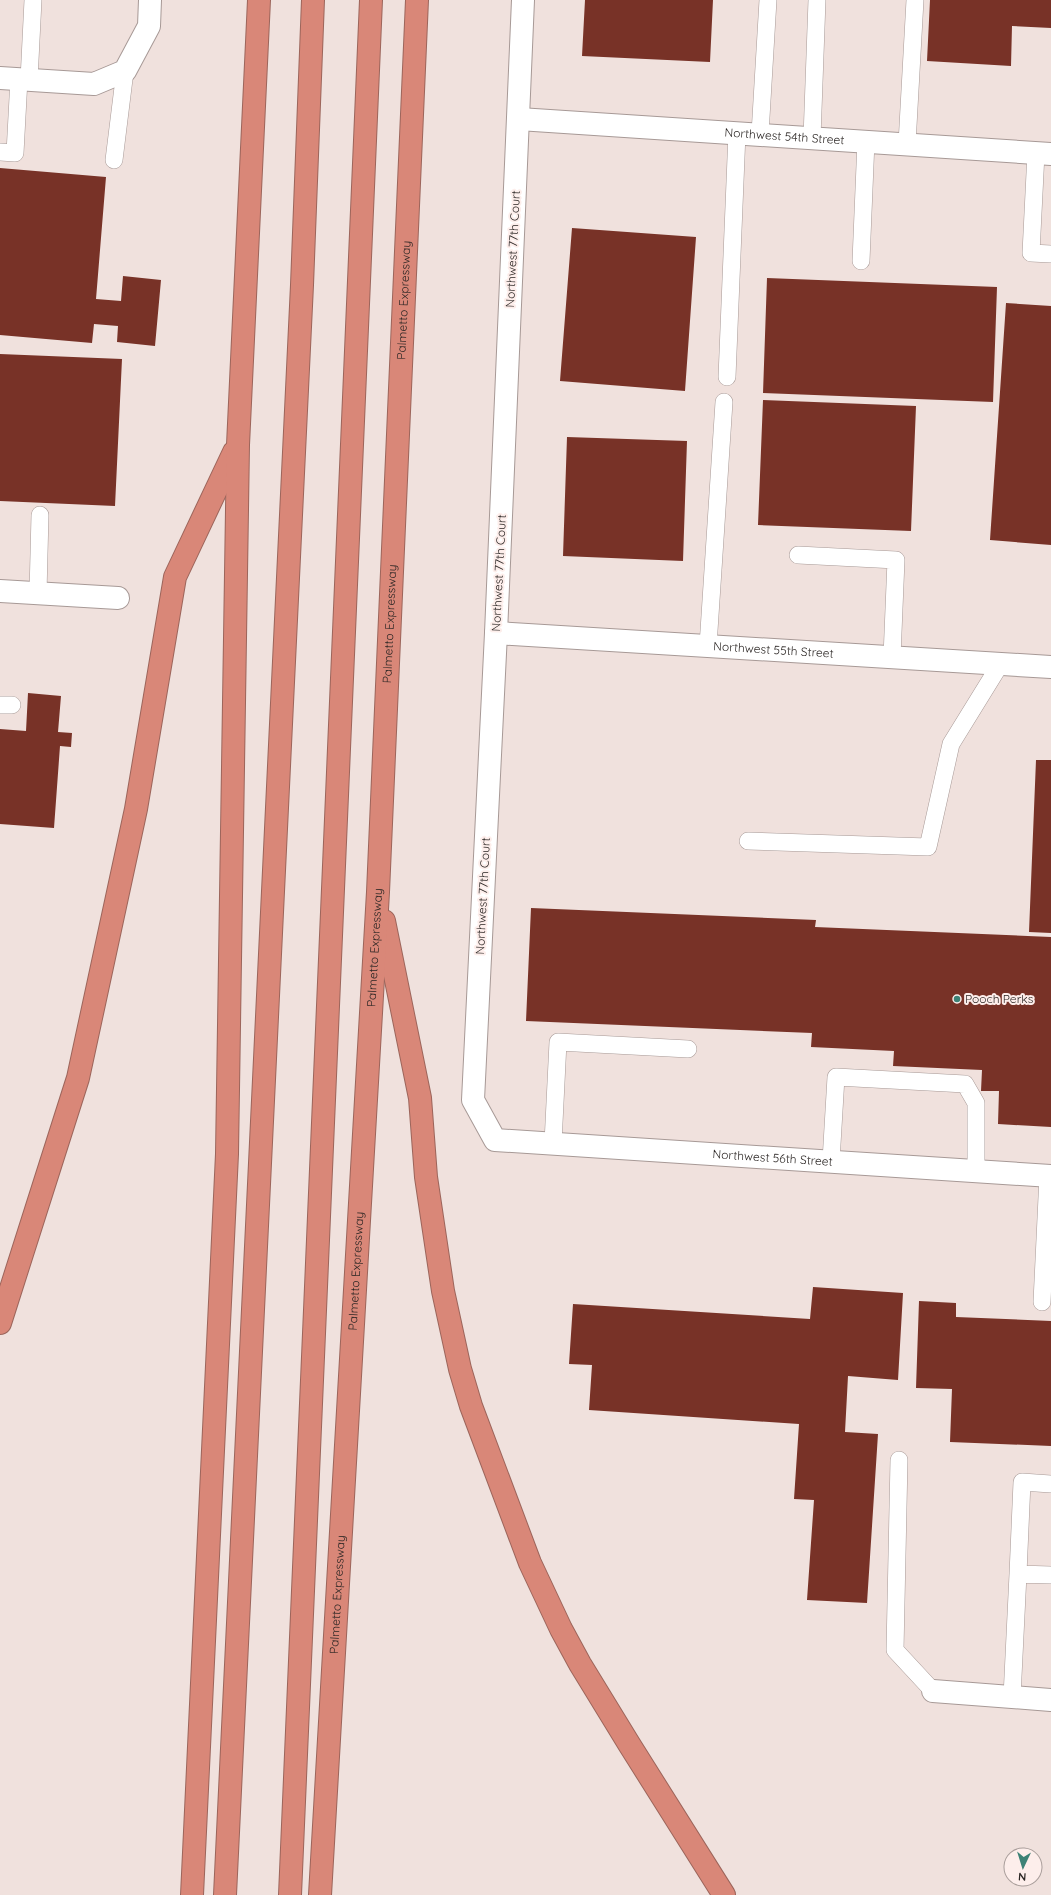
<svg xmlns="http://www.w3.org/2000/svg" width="1051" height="1895" viewBox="0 0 1051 1895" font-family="Quicksand,sans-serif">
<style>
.building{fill:#783227}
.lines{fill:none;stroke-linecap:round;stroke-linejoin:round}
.service-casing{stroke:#a79996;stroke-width:18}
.minor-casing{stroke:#a79996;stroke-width:24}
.motorway-casing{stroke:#9c655b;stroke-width:24}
.service{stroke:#fff;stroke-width:17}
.minor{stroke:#fff;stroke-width:22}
.motorway{stroke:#d98778;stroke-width:22}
.poi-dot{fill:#3d8276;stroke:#fdeeeb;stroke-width:1.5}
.labels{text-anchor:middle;stroke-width:4;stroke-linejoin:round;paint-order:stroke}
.street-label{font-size:12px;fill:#2b2624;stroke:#fdeeeb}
.poi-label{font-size:12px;fill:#2b2624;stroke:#fdeeeb;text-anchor:start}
</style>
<rect width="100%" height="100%" fill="#f0e1dd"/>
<path class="building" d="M585,0H713L710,62L582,56Z
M930,0H1051V28L1012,26L1011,66L927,61Z
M0,168L106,177L96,299L121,301L123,276L161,280L155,346L117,342L118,326L94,324L92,343L0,335Z
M572,228L696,237L685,391L560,381Z
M767,278L997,287L993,402L763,393Z
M1006,303L1051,306V545L990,540Z
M0,354L122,359L115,506L0,501Z
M763,400L916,406L911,531L758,525Z
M567,437L687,441L683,561L563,556Z
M28,693L61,696L58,732L72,733L71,747L60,746L54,828L0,824V729L26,731Z
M1036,760H1051V933L1029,932Z
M531,908L816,920L815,927L1051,937V1127L998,1124L999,1091H981L982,1070L893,1066L894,1051L811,1047L812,1033L526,1021Z
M813,1287L903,1293L898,1380L848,1376L845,1432L878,1434L867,1603L807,1600L814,1500L794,1499L799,1424L589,1410L592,1365L569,1364L573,1304L810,1319Z
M919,1301L956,1303V1317L1051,1321V1446L950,1442L952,1389L916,1388Z"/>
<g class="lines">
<defs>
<path id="service" d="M29,80L33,0
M760,134L768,0
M812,138L817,0
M907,144L915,0
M0,152L15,153L19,79
M1036,153L1031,253L1051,254
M114,160L125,71
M861,261L866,141
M727,377L737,133
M798,555L896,560L892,657
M38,593L40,515
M708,646L724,402
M0,705H12
M748,841L928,847L951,744L1001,663
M553,1143L558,1042L688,1049
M831,1161L836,1077L965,1084L976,1103V1171
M1042,1302L1048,1176
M899,1460L895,1650L933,1691
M1018,1574L1022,1482L1051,1484
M1012,1697L1018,1574L1051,1575"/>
<g id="minor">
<path id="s1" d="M523,0L496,633L473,1100L495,1140L1051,1176"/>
<path d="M0,78L94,84L125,71L149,26L150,0"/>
<path id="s2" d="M519,119L1051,154"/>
<path d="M0,591L118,598"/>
<path id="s3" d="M496,633L1051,667"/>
<path d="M933,1691L1051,1700"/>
</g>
<g id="motorway">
<path d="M384,921L420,1098L426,1177L443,1291L460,1369L471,1406L530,1563L561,1629L580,1664L629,1744L724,1895"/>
<path d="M0,1323L78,1078L136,809L175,577L234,452"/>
<path d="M192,1895L227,1154L238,445L259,0"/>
<path d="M225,1895L302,285L313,0"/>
<path d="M290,1895L371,0"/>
<path id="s4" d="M320,1895L378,892L417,0"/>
</g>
</defs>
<use href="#service" class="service-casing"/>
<use href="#minor" class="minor-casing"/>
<use href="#motorway" class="motorway-casing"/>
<use href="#service" class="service"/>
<use href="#minor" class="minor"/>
<use href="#motorway" class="motorway"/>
</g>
<circle class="poi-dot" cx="957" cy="999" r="4"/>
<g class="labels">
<g class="street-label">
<text dy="4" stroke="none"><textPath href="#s2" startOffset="266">Northwest 54th Street</textPath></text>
<text transform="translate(513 249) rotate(-87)" y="4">Northwest 77th Court</text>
<text dy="4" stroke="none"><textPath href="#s4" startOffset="1597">Palmetto Expressway</textPath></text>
<text transform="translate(499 573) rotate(-87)" y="4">Northwest 77th Court</text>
<text dy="4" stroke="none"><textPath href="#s4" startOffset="1273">Palmetto Expressway</textPath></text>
<text dy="4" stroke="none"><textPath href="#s3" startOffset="278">Northwest 55th Street</textPath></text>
<text transform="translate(483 896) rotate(-87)" y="4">Northwest 77th Court</text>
<text dy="4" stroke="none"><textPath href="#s4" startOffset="949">Palmetto Expressway</textPath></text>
<text dy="4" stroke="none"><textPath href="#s1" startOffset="1425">Northwest 56th Street</textPath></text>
<text dy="4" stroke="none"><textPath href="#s4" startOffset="625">Palmetto Expressway</textPath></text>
<text dy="4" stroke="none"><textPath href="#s4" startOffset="301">Palmetto Expressway</textPath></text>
</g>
<g class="poi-label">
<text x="965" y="1003">Pooch Perks</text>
</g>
</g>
<g transform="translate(1023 1867) rotate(184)"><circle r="19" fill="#fdeeeb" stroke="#a99e9b"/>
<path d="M0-3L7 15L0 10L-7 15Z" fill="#3d8276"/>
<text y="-6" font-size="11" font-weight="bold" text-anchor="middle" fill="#2b2624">N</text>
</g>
</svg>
